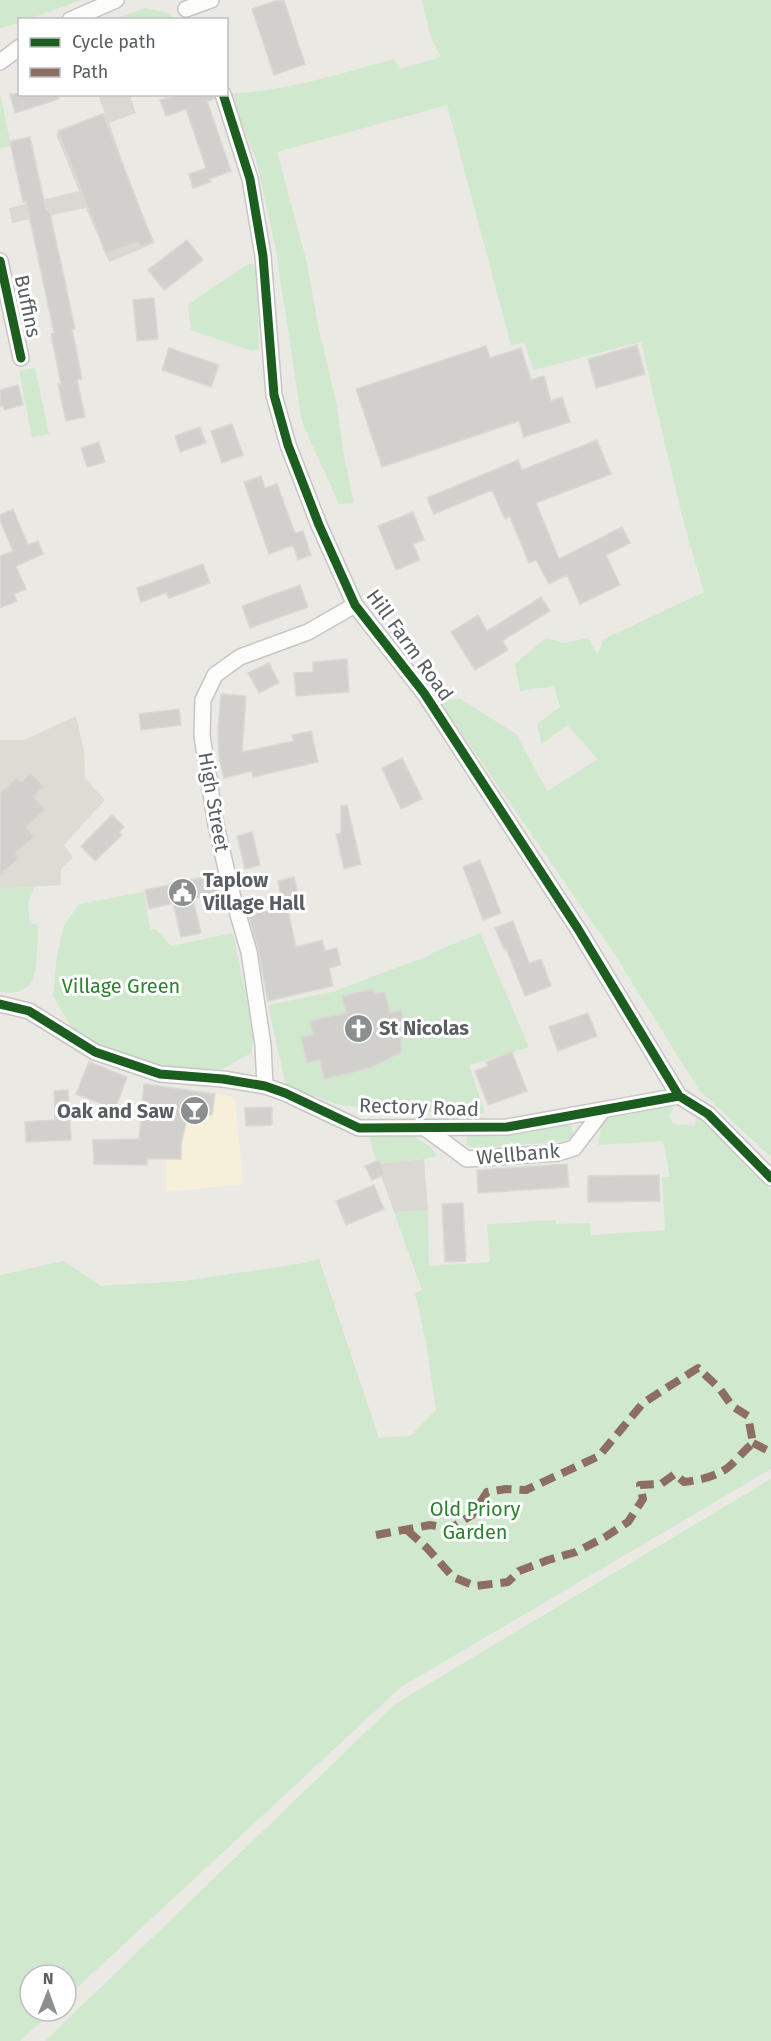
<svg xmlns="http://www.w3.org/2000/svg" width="771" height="2041" viewBox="0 0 771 2041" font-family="'Fira Sans',sans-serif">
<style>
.commercial{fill:#f6f0db}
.industrial{fill:#dad8d3}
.education{fill:#dddcd3}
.green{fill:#d0e8cd}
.building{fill:#d1d0cd;stroke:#dad8d3;stroke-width:1.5}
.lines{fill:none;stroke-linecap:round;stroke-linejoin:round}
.street-casing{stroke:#c6c6c5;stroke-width:18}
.street{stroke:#fcfcfb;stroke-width:15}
.quiet{stroke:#8d6e63;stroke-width:8;stroke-dasharray:15 8;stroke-linecap:butt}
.cycleway-casing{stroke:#fff;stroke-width:13}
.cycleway{stroke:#1b5e20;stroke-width:9}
.labels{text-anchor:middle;stroke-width:6;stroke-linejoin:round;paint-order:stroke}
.street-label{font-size:20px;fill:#595e63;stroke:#fff}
.poi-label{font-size:20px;font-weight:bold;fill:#595e63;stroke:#fff;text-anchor:start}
.park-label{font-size:20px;fill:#2b8230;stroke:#fff}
</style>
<rect width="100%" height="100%" fill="#eae9e4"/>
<path class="commercial" d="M179,1088L235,1097L243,1184L166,1192V1138L175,1137Z"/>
<path class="industrial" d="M98,95H130L136,113L109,123L142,215L155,243L109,262L86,208L12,223L9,208L79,191L56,134L105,113Z
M424,1159L428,1211L394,1212L377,1164Z"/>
<path class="education" d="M76,716L84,751L85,778L105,800L64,845L73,858L61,869V885L0,889V740H24Z"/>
<path class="green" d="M0,0H81L29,19L20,20L19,23L0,28Z
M422,0H771V1157L699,1090L615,955L438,699H461L516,734L547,791L598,759L567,725L542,744L537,724L560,707L554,686L520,691L515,664L546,638L565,643L588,638L597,654L604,639L704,592L682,516L641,342L534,370L524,343L511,345L447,105L277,152L306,259L319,330L336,401L344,456L354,503L339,504L302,422L275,245L256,159L229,94C286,91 340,74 394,59L399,69L441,57L431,38Z
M145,8L169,13L173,19H114Z
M0,93L11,146L0,148Z
M248,264H253L256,269L259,349L252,351L191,330L188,305Z
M35,368L49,434L32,437L19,371Z
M34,887L28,904L30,924H37C39,934 38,943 37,952C36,980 31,996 0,992V889Z
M144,892L150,929H156L171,946L233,933L254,1036L251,1053L223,1069L168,1067L121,1056L76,1035L53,996L57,955L64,926L79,904Z
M480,933L529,1047L469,1065L485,1113L381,1111L337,1104L286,1086L268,1005L332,992L431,955L432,953Z
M627,1100L672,1105L673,1109L669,1116L673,1124L695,1126L697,1112L750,1170L771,1190V1469L401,1687L66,1998V1975H30V2011H52L20,2041H0V1275L64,1261L101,1286L183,1281L299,1264L319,1259L379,1438L410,1436L436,1410L426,1342L415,1293L422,1290L394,1212L428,1210L429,1266L490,1262L487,1224H492L555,1220L556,1224L590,1223L591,1235L665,1230L662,1177H670L663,1141L598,1145L602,1121Z
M570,1120L574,1137L560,1142L476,1148L466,1145L468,1132L535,1129Z
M405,1131L431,1147L437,1156L424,1159L377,1164L369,1136Z
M771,1479V2041H45L395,1704Z"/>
<path class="building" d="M278,0H284L305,64L274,75L252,9Z
M10,94H58L59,99L15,113Z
M178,94H214V99L207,101L231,171L209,179L211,182L193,188L189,174L206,168L186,109L166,116L160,100Z
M103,114L153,242L140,247L138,242L106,254L58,131Z
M30,137L46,210L49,209L64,277L75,329H72L82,379L77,380L85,417L66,421L58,384H61L51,334L54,333L26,201L23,202L10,141Z
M187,240L203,260L164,290L148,270Z
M154,298L158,339L137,341L133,300Z
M637,345L645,374L596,388L588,359Z
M486,346L490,358L521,348L531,380L544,376L551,401L562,397L570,422L524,437L519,421L382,467L356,389Z
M169,348L219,365L211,387L162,370Z
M18,385L23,405L4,410L3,406H0V390Z
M232,424L243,455L222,463L211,431Z
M200,427L206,443L180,452L175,436Z
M597,440L611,474L536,503L559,559L622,527L630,543L606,555L620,585L580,604L567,575L549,584L536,560L529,563L510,517L505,519L492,490L434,514L427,498L518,460L522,470Z
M99,442L105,462L87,467L81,448Z
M261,476L265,488L277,484L295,533L303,531L311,555L298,560L293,545L269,554L244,482Z
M13,509L28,545L38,541L43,554L16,566L26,589L14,594L17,601L0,608V556L13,551L0,520V515Z
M413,512L424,540L413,544L420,560L396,570L378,526Z
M203,564L210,583L169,598L166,593L141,602L137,588Z
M300,585L308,607L250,628L242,606Z
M541,597L550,611L502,641L508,650L475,670L451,632L478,615L487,631Z
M347,659L349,692L296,696L294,673L313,672V662Z
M269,663L279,683L259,693L248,673Z
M221,694L246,696L242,752L294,741L292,735L311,731L318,762L253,777L252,771L224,778L219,757L218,730Z
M179,709L181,725L141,730L139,714Z
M402,758L422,799L401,809L382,768Z
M31,773L44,787L33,796L45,810L26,827L34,837L15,853L19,858L0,875V793L17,778L21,782Z
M347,805L361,864L344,869L336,834L341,833V806Z
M112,815L124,827L119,832L122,835L95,861L81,846Z
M252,832L260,865L245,869L237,836Z
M480,860L501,913L483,920L463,867Z
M214,875L218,893L193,899L201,933L181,937L173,903L149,909L145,890Z
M294,877L298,894L281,898L278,881Z
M287,906L296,947L322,940L325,951L337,948L341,965L329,968L333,986L268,1001L258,949L248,914Z
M513,921L529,963L541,959L551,986L525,996L506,948L504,949L495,928Z
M374,989L375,994L385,992L390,1013L401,1010L407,1037L401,1038V1052L370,1068L324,1079L320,1060L307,1063L301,1037L313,1035L310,1021L346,1013L342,996Z
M588,1013L597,1036L558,1051L549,1027Z
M512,1052L527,1091L488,1105L475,1071L488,1066L486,1062Z
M89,1062L127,1077L115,1109L76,1094Z
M144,1084L215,1094L212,1115L201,1114L200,1118H187L181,1145V1159H147V1165L94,1164L93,1140L139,1139Z
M68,1090L71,1140L26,1142L25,1122L55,1120L54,1091Z
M272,1107V1125L246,1126L245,1108Z
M379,1160L385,1174L372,1180L365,1166Z
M567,1164L569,1187L478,1193L477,1170Z
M659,1175L660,1201L588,1202V1176Z
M374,1185L384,1209L346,1225L336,1201Z
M463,1203L466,1261L445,1262L442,1204Z"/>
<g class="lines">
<defs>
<path id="street" d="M186,9L211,0
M70,20L116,0
M0,62L20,47
M223,94L250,179L263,256L274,395L288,445L319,525L355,605L424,693L578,929L679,1096L708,1114L771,1178
M0,261L21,358
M0,1004L29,1011L95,1052L160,1074L223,1079L265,1086L285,1093L359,1128L507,1127L679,1096
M265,1086L263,1045L249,952L232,894L216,825L202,736L203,700L215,675L240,657L308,632L355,605
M425,1128L467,1159L557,1153L574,1148L603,1110"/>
</defs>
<use href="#street" class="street-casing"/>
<use href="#street" class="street"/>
<path class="quiet" d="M753,1443L771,1452
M376,1535L430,1525L451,1528L472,1515L487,1492L506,1489L526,1490L599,1456L643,1403L698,1368L720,1389L732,1406L748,1416L753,1443C745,1450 739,1457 732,1464C720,1476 700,1480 684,1482L675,1474L661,1484L640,1485L643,1499L628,1522L605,1537L576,1552L548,1560L519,1571L508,1582L475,1586L453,1577L427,1548L406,1529"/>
<defs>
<path id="cycleway" d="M223,94L250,179L263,256L274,395L288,445L319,525L355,605L424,693L578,929L679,1096L708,1114L771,1178
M0,261L21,358
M0,1004L29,1011L95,1052L160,1074L223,1079L265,1086L285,1093L359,1128L507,1127L679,1096"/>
</defs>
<use href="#cycleway" class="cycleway-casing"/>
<use href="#cycleway" class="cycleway"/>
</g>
<defs>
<symbol id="civic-disc" viewBox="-11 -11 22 22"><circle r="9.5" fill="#8c8f90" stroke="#fff"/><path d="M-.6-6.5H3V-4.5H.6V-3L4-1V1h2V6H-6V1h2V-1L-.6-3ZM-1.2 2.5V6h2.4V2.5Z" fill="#fff"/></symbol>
<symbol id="church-disc" viewBox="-11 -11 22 22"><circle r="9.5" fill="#8c8f90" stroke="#fff"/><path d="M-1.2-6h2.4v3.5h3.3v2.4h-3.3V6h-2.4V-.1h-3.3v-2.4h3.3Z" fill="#fff"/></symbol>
<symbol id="bar-disc" viewBox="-11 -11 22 22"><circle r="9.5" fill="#8c8f90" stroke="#fff"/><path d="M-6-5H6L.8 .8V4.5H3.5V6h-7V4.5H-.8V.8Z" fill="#fff"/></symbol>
</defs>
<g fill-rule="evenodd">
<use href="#civic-disc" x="166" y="876" width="33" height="33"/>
<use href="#church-disc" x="342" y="1012" width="33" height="33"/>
<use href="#bar-disc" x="178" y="1094" width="33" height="33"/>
</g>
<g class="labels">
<g class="street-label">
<text transform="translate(28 306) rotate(78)" y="7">Buffins</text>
<text transform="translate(410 645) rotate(54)" y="7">Hill Farm Road</text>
<text transform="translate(214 802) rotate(80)" y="7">High Street</text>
<text transform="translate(419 1107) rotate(2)" y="7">Rectory Road</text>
<text transform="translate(518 1154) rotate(-5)" y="7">Wellbank</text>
</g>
<g class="poi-label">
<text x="203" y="887">Taplow<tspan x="203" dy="23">Village Hall</tspan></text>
<text x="379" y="1035">St Nicolas</text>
<text x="174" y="1118" text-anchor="end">Oak and Saw</text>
</g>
<g class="park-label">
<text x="121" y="993">Village Green</text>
<text x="475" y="1516">Old Priory<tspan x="475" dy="23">Garden</tspan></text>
</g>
</g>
<rect x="18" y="18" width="210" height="78" fill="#ffffff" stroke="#bdbfc1" stroke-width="1.5"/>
<rect x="30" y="38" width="30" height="9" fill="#1b5e20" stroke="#bdbfc1" stroke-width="1.5"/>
<text x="72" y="48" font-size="18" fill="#595e63">Cycle path</text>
<rect x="30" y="68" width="30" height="9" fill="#8d6e63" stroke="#bdbfc1" stroke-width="1.5"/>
<text x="72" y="78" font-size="18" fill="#595e63">Path</text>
<g transform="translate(48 1993) rotate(1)"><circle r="28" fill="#ffffff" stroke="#bdbfc1" stroke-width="1.5"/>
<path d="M0-4.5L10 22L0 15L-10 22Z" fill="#8c8f90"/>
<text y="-9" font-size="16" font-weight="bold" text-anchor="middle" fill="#595e63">N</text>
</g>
</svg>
